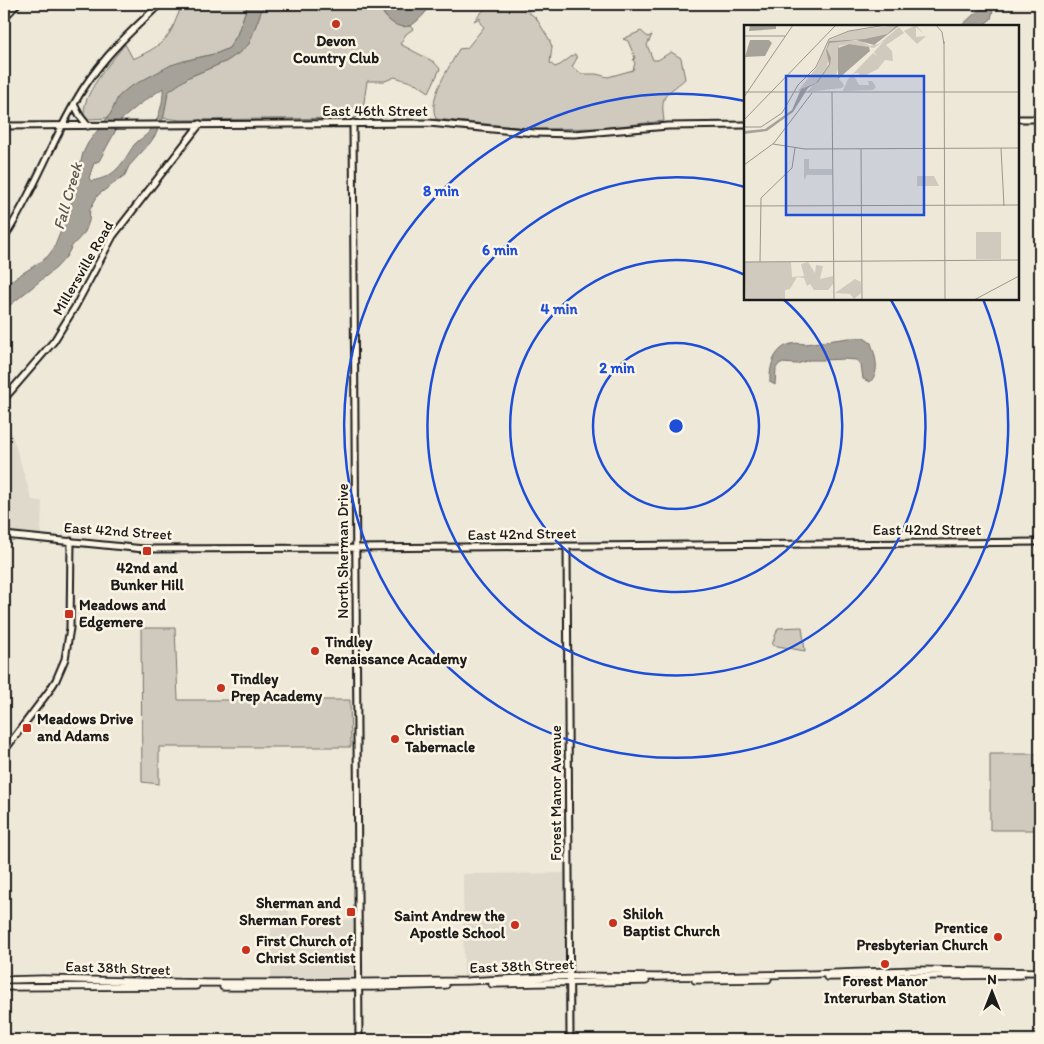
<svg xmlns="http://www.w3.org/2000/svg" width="1044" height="1044" viewBox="0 0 1044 1044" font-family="Itim,sans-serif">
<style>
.built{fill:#ded9cb}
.green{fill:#cfcabd;stroke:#76736c}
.water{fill:#a7a299;stroke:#6f6c67;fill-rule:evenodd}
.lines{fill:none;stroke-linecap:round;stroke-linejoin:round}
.secondary-casing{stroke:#1c1c1c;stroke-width:9}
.primary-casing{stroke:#1c1c1c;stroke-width:9}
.secondary{stroke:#fcf5e5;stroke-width:5}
.primary{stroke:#fcf5e5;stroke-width:5.5}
.ring{fill:none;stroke:#1d4ed8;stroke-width:2.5}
.poi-dot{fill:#c8321e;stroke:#fcf5e5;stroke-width:2}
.labels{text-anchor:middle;stroke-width:5;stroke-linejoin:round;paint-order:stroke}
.poi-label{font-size:15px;font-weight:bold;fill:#1c1c1c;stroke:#fcf5e5;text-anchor:start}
.street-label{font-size:15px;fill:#1c1c1c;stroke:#fcf5e5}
.water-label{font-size:16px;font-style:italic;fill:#5b5854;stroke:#fcf5e5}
.inset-road{fill:none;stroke:#9a968d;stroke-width:1}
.view{fill:#1d4ed8;fill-opacity:0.15;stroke:#1d4ed8;stroke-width:2.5}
.inset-edge{fill:none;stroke:#1c1c1c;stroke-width:2.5}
.centre{fill:#1d4ed8;stroke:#fcf5e5;stroke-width:2.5}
.ring-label{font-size:15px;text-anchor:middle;font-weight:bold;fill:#1d4ed8;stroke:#fcf5e5;stroke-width:5;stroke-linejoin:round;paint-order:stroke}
</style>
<rect width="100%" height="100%" fill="#eee8d9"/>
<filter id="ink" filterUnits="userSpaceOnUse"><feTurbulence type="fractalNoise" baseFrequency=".02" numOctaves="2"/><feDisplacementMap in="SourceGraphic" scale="10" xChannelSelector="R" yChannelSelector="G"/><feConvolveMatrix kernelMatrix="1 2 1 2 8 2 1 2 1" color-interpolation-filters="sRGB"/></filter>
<g filter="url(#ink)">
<path class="built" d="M4,409L32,500L42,501L41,534L4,531Z
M567,873L568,975L566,977L464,978L463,874Z
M271,904H289V916L354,920L355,975L351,978L271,979Z"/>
<path class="green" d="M191,4H248L237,35L229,48L218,53L184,61L115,106L108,118L90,119L85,118C78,97 113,60 125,44L133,59C148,52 164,45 172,29C175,23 177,16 180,10L189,8Z
M264,4H380C382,19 395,27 410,26L413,29L406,34L400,44L434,62L440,69L429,92L417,84L395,77L385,81H367L363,109L355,118L181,120L163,118L168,92L175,85L189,77L227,61L248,44Z
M489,4H518L536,18L549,39L552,47L550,63L555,67L560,65L575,54L577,58L572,67L582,74H596L608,77L633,70L635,63L633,60L635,58L628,41L623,39L641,31L648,37L652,35L647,45L653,60H658L671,52L681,58L685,79C666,96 660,92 664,121L601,128L537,129L436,119C427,97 449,69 459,49L467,48L484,27L480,23V18L474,21Z
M802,627L805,651L772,645L778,628Z
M141,628H175L178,700H350L351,747H159V784L142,782Z
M990,754H1040V830H990Z"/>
<path class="water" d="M248,4H264L249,44L239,53L227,61L189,77L168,92L164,116L156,134L150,143L129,166L125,175L98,195L90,209L89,221L85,232L72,246L66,257L56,268L4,310V285L42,261L48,256L54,248L69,211L83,153L88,143L111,113L118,97L128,88L171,65L184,61L218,53L229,48L237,35ZM163,88C164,103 158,121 149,132C145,137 138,140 134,145C121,165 116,177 91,181L89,178L94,163L99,161L122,119L140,104Z
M380,4H433C427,10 418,23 409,26C395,30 382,16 380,4Z
M994,5L991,19L982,26H961C971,18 980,5 994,5Z
M849,338H864L871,343C875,356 881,371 870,382L863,379L861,364L856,360L844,359L822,360H809L797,364L780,363L776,368L775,385L770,382C769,360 779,339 805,344Z"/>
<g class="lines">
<defs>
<path id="secondary" d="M74,104L80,116L88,126
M1018,119H1040
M353,123L359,1040
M4,126L429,123L535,133L574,134L668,126L745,125
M4,238C35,191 53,136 83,89C104,56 132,30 160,4
M4,399L54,341L75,307L113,236L200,124
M4,535L144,549L356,548L1040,542
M567,546L570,1040
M4,751L49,691L56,680L65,659L70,628L71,541"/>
<path id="primary" d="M4,18L17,4
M827,977L1021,975
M4,980L43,979L207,983H287L468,981L569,976L658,977L814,974L915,970L1040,972
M695,980L768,979
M492,984L646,981
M4,987L196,986
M223,987H374L446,985"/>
</defs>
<use href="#secondary" class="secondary-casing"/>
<use href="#primary" class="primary-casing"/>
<use href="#secondary" class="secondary"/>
<use href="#primary" class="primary"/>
</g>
</g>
<g class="ring">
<circle cx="676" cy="426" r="83"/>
<path d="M783 299A166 166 0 1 1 745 275"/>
<path d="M891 300A249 249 0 1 1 745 187"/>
<path d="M983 299A332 332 0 1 1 745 101"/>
</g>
<g class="poi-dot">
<circle cx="336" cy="24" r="5"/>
<rect x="142" y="546" width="10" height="10" rx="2.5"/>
<rect x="64" y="609" width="10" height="10" rx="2.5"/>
<circle cx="315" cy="651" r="5"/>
<circle cx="221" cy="688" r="5"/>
<rect x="22" y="723" width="10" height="10" rx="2.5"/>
<circle cx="395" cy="739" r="5"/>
<rect x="346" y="907" width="10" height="10" rx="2.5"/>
<circle cx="613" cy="923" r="5"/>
<circle cx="515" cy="925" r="5"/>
<circle cx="998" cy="937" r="5"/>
<circle cx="246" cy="950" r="5"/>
<circle cx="885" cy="964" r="5"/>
</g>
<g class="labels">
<g class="poi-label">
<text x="336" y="46" text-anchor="middle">Devon<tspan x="336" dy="17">Country Club</tspan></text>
<text x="147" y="573" text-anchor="middle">42nd and<tspan x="147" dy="17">Bunker Hill</tspan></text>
<text x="79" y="610">Meadows and<tspan x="79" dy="17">Edgemere</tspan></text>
<text x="325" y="647">Tindley<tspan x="325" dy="17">Renaissance Academy</tspan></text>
<text x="231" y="684">Tindley<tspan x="231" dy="17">Prep Academy</tspan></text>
<text x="37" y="724">Meadows Drive<tspan x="37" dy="17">and Adams</tspan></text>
<text x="405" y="735">Christian<tspan x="405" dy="17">Tabernacle</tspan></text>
<text x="341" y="908" text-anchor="end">Sherman and<tspan x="341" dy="17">Sherman Forest</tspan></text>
<text x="623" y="919">Shiloh<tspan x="623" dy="17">Baptist Church</tspan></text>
<text x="505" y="921" text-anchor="end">Saint Andrew the<tspan x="505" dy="17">Apostle School</tspan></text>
<text x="988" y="933" text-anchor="end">Prentice<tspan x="988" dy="17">Presbyterian Church</tspan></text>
<text x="256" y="946">First Church of<tspan x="256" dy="17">Christ Scientist</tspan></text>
<text x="885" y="986" text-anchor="middle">Forest Manor<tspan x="885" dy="17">Interurban Station</tspan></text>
</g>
<g class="street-label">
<text x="375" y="116">East 46th Street</text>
<text transform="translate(83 268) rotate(-60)" y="5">Millersville Road</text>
<text x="927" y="535">East 42nd Street</text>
<text transform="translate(118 531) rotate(4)" y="5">East 42nd Street</text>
<text transform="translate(522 534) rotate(-1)" y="5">East 42nd Street</text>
<text transform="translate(343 551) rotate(-90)" y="5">North Sherman Drive</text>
<text transform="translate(556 793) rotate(-90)" y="5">Forest Manor Avenue</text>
<text transform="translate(522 966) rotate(-2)" y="5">East 38th Street</text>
<text transform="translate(118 968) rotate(2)" y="5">East 38th Street</text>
</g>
<g class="water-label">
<text transform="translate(67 196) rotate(-74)" y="6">Fall Creek</text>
</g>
</g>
<g transform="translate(744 25)">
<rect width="275" height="275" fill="#eee8d9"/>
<path d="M153,0L143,9L120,14L85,16L82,24L85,32L83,41L72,58L53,67L73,42L85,15L106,6ZM157,0L155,2L160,8L142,20L148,26L149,36L141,35L134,44L118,52L114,48L109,49L115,60H125L124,56H128L132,62L129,65L99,66L104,54L129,28L133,31L130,27L140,16L130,23L105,19L95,21L96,38L92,50L100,60L98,63L63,67L86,40L83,24L86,18L101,15L118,16L126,21L135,19ZM172,0L180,9L172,2V12L182,11L173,19L160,6ZM60,134H65V144H88V150H63L60,155ZM173,151H190L195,161H173ZM232,207H257V234H232ZM0,237H47L48,252L60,251L57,239L64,237L71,248L72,240L79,241L76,254L89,251V259L84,265H70L66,259L63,261L60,253L53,252L46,264L41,265V275H2ZM111,254L117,257V268L110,274L106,269L91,268Z" fill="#cfcabd"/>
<path d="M6,0H32V4L5,6ZM153,0H156L130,20L112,15L86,18L83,24L87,33L86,40L74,57L64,63L49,87L23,106L0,109V106L21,104L48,85L57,64L72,58L85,39L82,25L85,16L120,14L143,9ZM6,15H25L28,18L21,31L1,32ZM105,19L125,22L126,26L94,54V23Z" fill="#a7a299"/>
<path class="inset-road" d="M192,0L198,7L200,19M0,11H41M200,16L201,275M0,67H275M88,67L90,275M0,72L49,0M0,95L92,0M0,102H17L38,88L54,60L72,42L85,14L105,6L142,0M29,119L61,124L275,123M257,123L260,181M117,124L118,275M0,140L30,118L68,68M0,181L275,180M0,237L275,235M16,237L17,173L48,143L51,123M230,275L275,251"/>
<path class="view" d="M42,51H180V190H42Z"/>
<rect width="275" height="275" class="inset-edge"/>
</g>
<circle cx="676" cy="426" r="8" class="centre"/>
<g class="ring-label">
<text x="441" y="196">8 min</text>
<text x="500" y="255">6 min</text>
<text x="559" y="314">4 min</text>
<text x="617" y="373">2 min</text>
</g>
<rect width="1044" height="1044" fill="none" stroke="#fcf5e5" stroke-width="20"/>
<rect x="10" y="10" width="1024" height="1024" fill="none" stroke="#1c1c1c" stroke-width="2" filter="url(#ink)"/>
<g transform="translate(992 992)" stroke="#fcf5e5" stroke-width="4" paint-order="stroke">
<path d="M0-4L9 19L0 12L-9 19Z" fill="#1c1c1c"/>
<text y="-8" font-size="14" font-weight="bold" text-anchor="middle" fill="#1c1c1c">N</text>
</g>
</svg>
